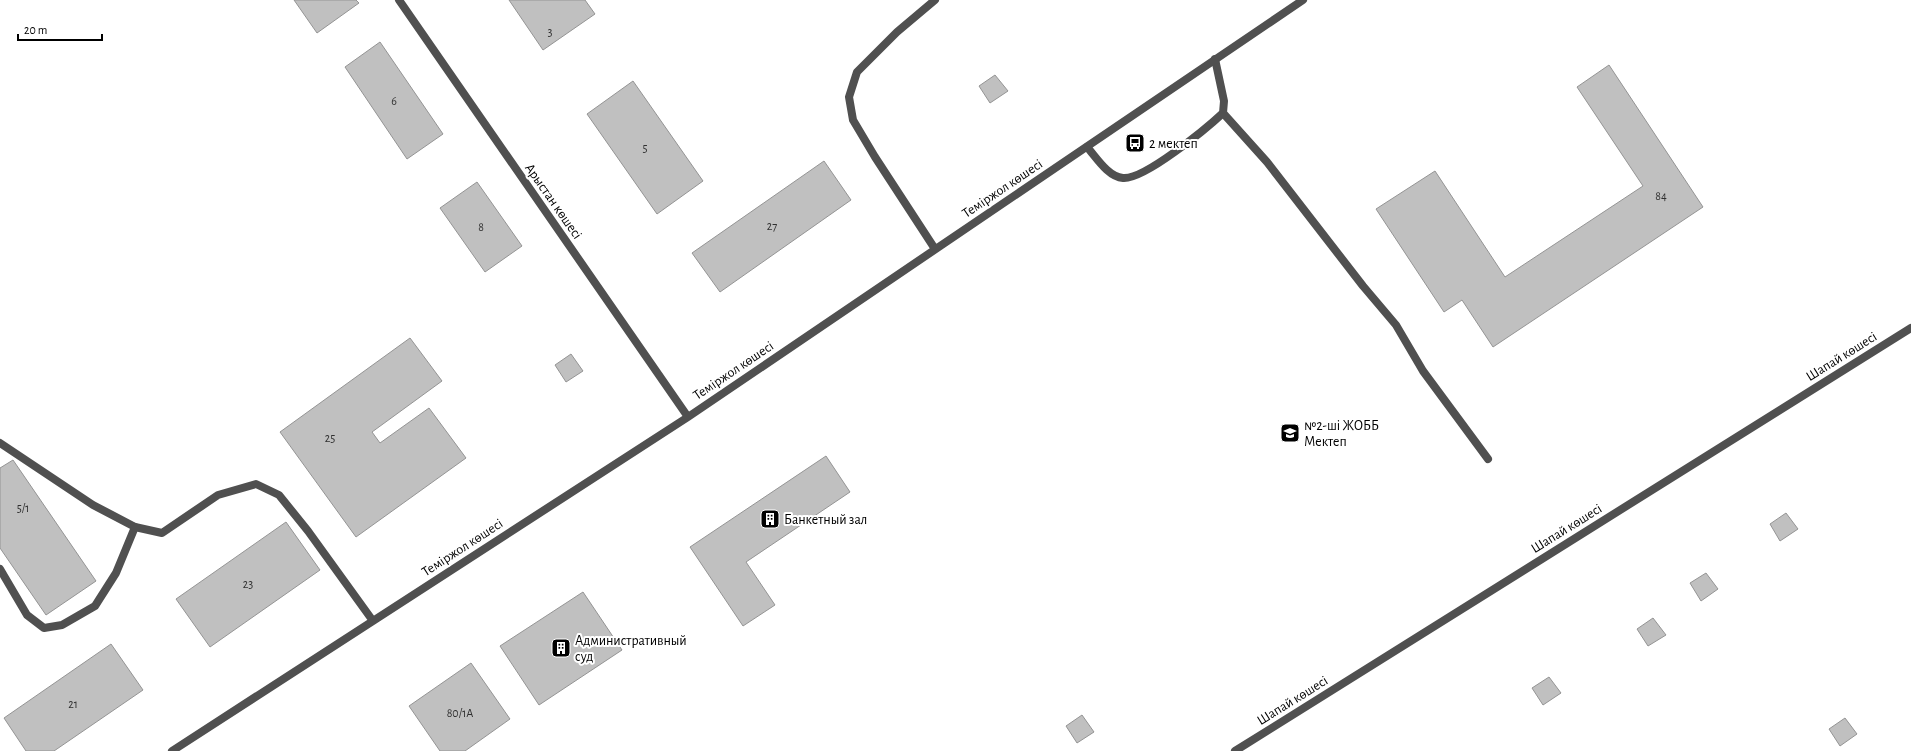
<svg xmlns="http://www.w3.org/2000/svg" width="1911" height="751" viewBox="0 0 1911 751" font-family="'Alegreya Sans',sans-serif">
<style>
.building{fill:#c0c0c0;stroke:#949494}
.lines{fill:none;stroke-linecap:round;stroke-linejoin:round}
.service{stroke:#505050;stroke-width:8}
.minor{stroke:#505050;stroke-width:8}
.labels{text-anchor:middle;stroke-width:4;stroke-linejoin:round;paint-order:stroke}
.number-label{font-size:12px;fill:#303030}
.poi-label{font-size:14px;fill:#000;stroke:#fff;text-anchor:start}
.street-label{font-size:14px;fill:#000;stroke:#fff}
</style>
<rect width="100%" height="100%" fill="#fff"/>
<path class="building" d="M294,0H356L359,3L317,33Z
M509,0H585L595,14L543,50Z
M380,42L443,134L407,159L345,67Z
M1609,65L1703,207L1493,347L1462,300L1444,312L1376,209L1435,171L1505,277L1643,186L1577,87Z
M995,75L1008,91L990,103L979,86Z
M633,81L703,181L657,214L587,114Z
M824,161L851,200L720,292L692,253Z
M477,182L522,246L485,272L440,208Z
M410,338L442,381L372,432L380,443L429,408L466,458L356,537L280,432Z
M571,354L583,371L566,382L555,365Z
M826,456L850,492L746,562L775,605L743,626L690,547Z
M13,460L96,581L46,615L0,548V468Z
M1786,513L1798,529L1780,541L1770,524Z
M286,522L320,570L210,647L176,599Z
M1706,573L1718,589L1701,601L1690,583Z
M583,592L622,650L539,705L500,646Z
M1653,618L1666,635L1648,646L1637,629Z
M111,644L143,690L54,751H26L4,718Z
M471,663L510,719L465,751H440L409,706Z
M1549,677L1561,693L1543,705L1532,688Z
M1082,715L1094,732L1077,743L1066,726Z
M1845,718L1857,734L1840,746L1829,729Z"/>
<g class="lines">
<path class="service" d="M1223,113L1267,162L1363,286L1396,325L1423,371L1488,459
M1087,147C1096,157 1108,177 1123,178C1144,180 1207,128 1223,113L1224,101L1215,59
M0,569L27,615L44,628L62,625L95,606L116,573L135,527"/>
<path class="minor" d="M399,0L688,417
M935,249L875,157L853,120L849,97L857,72L897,32L935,0
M0,443L93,505L135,527L162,533L218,495L256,484L279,495L308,531L373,621
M172,751L688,417L1303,0
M1235,751L1911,328"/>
</g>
<defs>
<symbol id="bus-square" viewBox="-11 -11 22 22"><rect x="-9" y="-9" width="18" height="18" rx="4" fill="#000" stroke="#fff"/><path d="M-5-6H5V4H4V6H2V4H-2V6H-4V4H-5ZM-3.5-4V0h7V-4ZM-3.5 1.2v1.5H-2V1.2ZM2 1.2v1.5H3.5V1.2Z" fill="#fff"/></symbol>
<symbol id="school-square" viewBox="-11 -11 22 22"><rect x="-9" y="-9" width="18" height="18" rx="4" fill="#000" stroke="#fff"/><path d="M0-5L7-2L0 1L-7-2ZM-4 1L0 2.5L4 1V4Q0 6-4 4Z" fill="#fff"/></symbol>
<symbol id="building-square" viewBox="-11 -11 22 22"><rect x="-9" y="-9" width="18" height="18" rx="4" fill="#000" stroke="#fff"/><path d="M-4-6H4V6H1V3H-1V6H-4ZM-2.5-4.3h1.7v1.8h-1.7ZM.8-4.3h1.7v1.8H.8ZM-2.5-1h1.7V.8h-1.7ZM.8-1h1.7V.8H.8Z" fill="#fff"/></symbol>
</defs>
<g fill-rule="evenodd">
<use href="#bus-square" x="1124" y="132" width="22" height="22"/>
<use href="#school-square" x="1279" y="422" width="22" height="22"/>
<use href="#building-square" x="759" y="508" width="22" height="22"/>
<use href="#building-square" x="550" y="637" width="22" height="22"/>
</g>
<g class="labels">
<g class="number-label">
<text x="550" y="36">3</text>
<text x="394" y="105">6</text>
<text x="645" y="152">5</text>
<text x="1661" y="200">84</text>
<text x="772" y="230">27</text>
<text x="481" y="231">8</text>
<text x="330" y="442">25</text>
<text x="23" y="512">5/1</text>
<text x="248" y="588">23</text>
<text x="73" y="708">21</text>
<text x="460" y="717">80/1А</text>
</g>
<g class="poi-label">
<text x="1149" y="148">2 мектеп</text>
<text x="1304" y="430">№2-ші ЖОББ<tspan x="1304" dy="16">Мектеп</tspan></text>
<text x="784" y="524">Банкетный зал</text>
<text x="575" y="645">Административный<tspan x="575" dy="16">суд</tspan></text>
</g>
<g class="street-label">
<text transform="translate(1002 188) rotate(-34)" y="5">Теміржол көшесі</text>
<text transform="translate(554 201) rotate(55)" y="5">Арыстан көшесі</text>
<text transform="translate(1841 356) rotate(-32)" y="5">Шапай көшесі</text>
<text transform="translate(733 370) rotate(-34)" y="5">Теміржол көшесі</text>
<text transform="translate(1566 528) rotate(-32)" y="5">Шапай көшесі</text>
<text transform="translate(462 547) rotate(-33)" y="5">Теміржол көшесі</text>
<text transform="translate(1292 700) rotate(-32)" y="5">Шапай көшесі</text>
</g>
</g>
<path d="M18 34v6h84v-6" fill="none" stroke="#000000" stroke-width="2"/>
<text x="24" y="34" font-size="12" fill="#000000" stroke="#ffffff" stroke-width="3" paint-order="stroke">20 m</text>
</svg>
